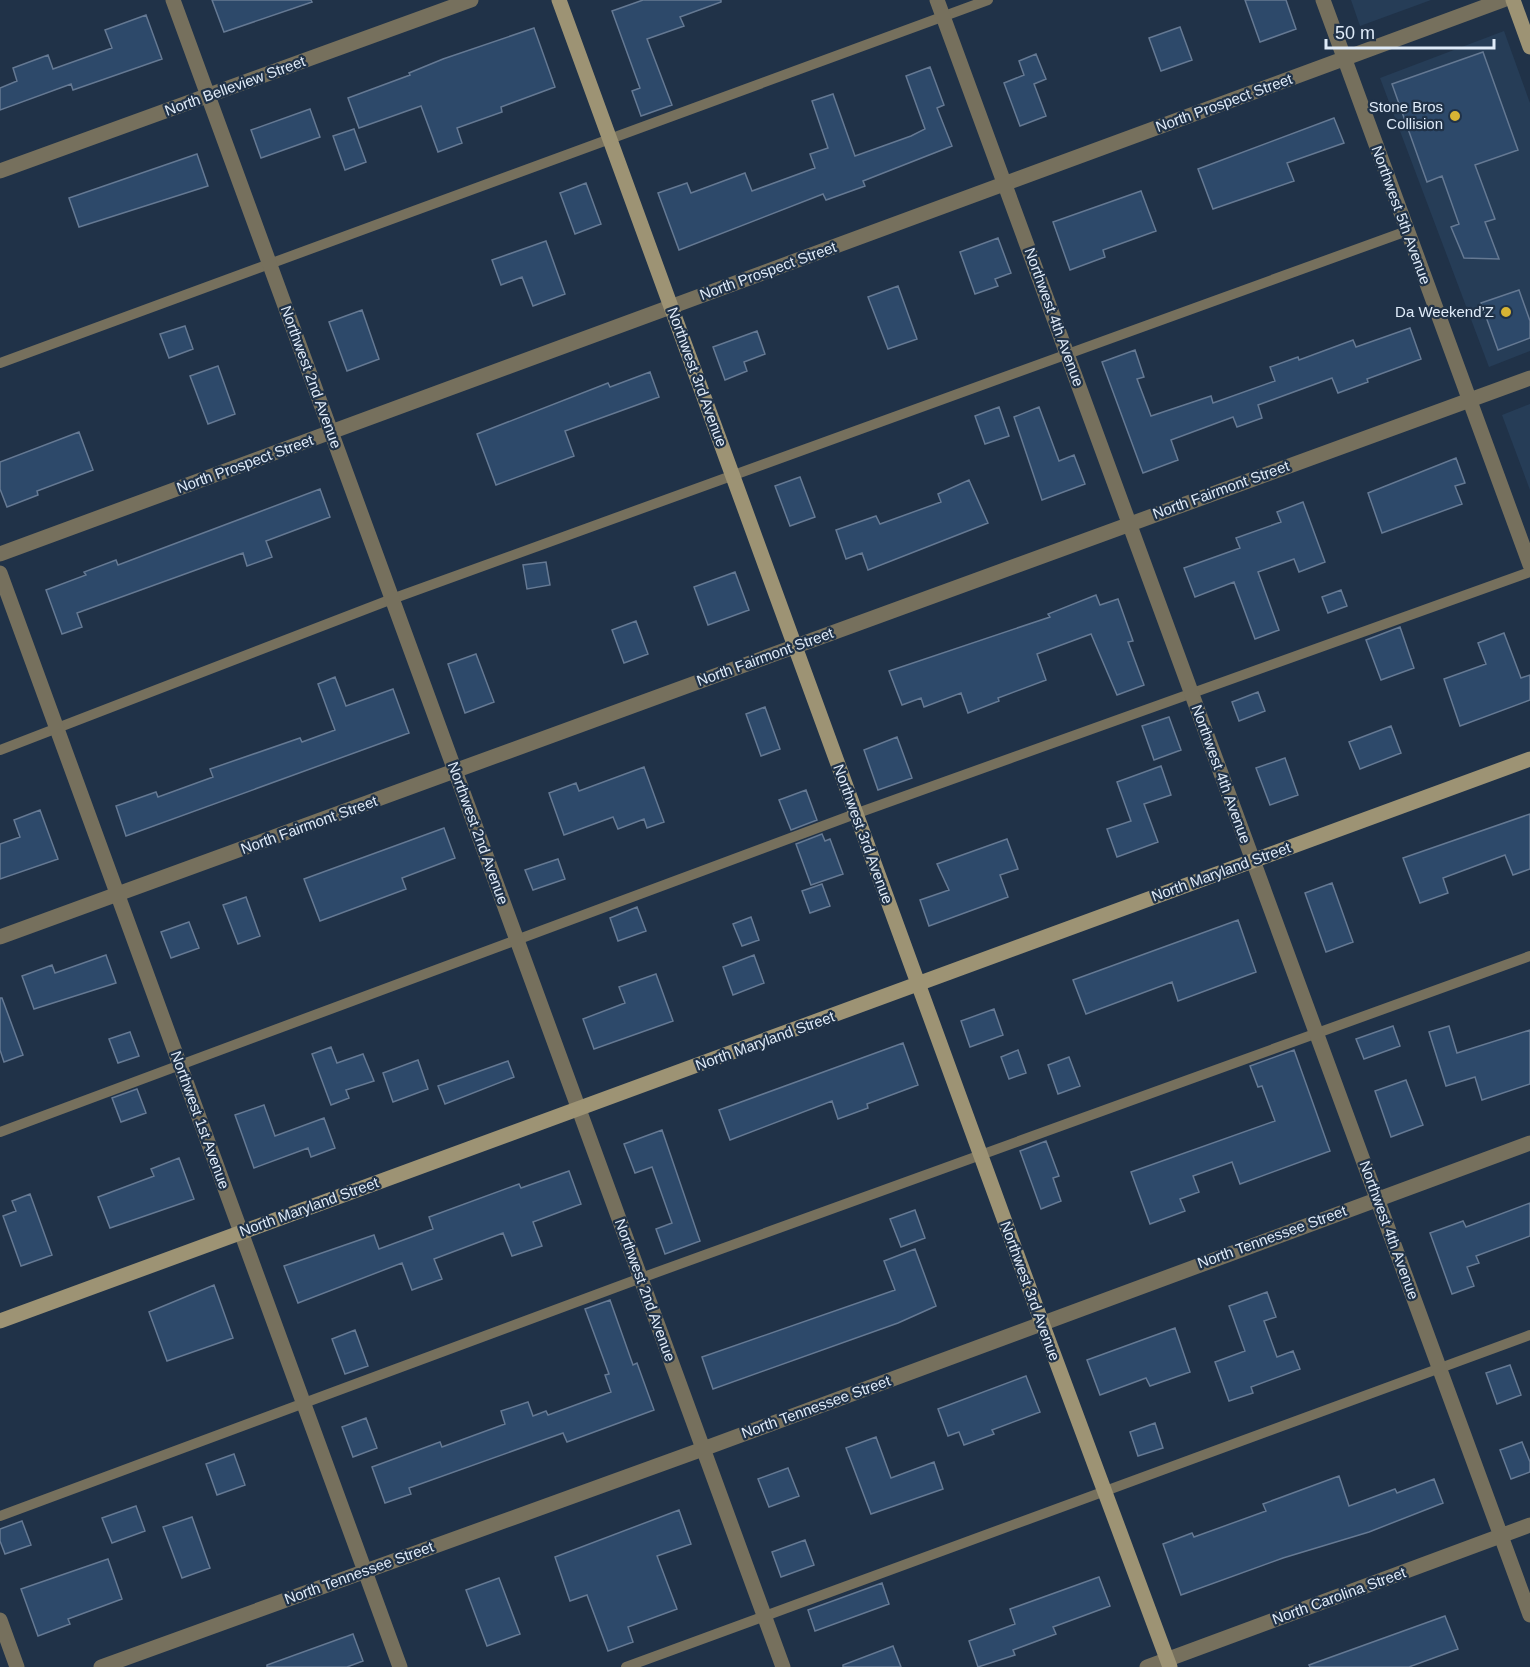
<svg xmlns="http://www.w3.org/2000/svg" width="1530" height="1667" viewBox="0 0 1530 1667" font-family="Arial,sans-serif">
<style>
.built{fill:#263d57}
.building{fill:#2d496a;stroke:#657993;stroke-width:1.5}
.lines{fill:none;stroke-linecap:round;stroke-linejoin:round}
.lane{stroke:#76705d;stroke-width:10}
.street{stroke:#76705d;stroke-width:15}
.secondary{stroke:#9d9374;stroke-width:15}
.poi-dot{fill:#d8b434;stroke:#203248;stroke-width:2}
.labels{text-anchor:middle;stroke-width:4.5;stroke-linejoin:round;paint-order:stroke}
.street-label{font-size:15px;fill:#dfebf9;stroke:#203248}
.poi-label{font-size:15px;fill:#dfebf9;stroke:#203248;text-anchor:end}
</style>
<rect width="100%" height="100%" fill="#203248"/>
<path class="built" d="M1351,0H1431L1360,26Z
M1504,31L1530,103V351L1489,367L1380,78Z
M1530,404V490L1502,415Z"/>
<path class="building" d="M212,0H311L312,2L224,32Z
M643,0H721V2L680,17L684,26L647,39L672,105L641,116L632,91L640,88L612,11Z
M1245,0H1286L1296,29L1260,42Z
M146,15L162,59L73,90L71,84L0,110V88L17,81L13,68L48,55L53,69L112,48L105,30Z
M1180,27L1192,60L1161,71L1149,38Z
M534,28L555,87L501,107L502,112L457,128L462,143L438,152L421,106L359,128L348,98L410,75L409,73L443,59Z
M1483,52L1518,150L1475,165L1495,219L1485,222L1499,259L1464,258L1451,227L1459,224L1442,176L1427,182L1392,84Z
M1036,54L1046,79L1034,84L1046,116L1020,126L1004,83L1024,75L1019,61Z
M930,67L944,105L937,108L952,146L863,181L865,186L826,200L823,194L679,250L658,193L687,183L691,193L745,173L752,191L815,168L810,154L828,148L812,101L833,94L855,156L911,136L925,129L906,76Z
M310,109L320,137L261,158L251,130Z
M1334,118L1344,143L1287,163L1294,181L1213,209L1198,169Z
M354,129L366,162L345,170L333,136Z
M197,154L208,186L79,227L69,198Z
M586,183L601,224L575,234L560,193Z
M1141,191L1156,231L1103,250L1105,257L1070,270L1053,222Z
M998,238L1011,273L995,279L998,286L975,294L960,252Z
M546,241L565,294L533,306L522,277L501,285L492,260Z
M898,286L917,339L888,349L868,297Z
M1519,290L1530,321V338L1498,350L1481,303Z
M362,310L379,359L347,371L329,322Z
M185,326L193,349L169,358L160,334Z
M1410,328L1421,359L1367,379L1368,382L1338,393L1332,378L1258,405L1262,418L1237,427L1233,417L1171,440L1178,460L1143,473L1102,362L1135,350L1144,377L1137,379L1151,416L1211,396L1213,403L1275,381L1270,367L1298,357L1299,360L1353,340L1356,347Z
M757,331L765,354L744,362L747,371L725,380L713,347Z
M218,366L235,414L208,424L190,376Z
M650,372L659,397L565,431L574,456L496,485L477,434L608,383L610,387Z
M999,407L1009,436L985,444L975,416Z
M1039,407L1059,461L1074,455L1085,484L1042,500L1014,417Z
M79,432L93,470L37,491L38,495L7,507L0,489V462Z
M1456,458L1465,483L1455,486L1462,504L1382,533L1368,493Z
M800,477L815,517L790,526L775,486Z
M969,480L988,523L868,570L862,553L846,559L836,530L876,516L880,524L941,502L938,494Z
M320,489L330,517L266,541L272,557L247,566L243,553L77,613L82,627L62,634L46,590L86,575L84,572L116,560L118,565Z
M1303,502L1325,562L1299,572L1294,559L1258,572L1279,630L1255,639L1234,582L1195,597L1184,568L1240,548L1236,538L1281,522L1277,512Z
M546,562L550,585L527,589L523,565Z
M735,572L749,610L708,625L694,587Z
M1341,590L1347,606L1328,613L1322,597Z
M1096,595L1100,605L1118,599L1133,641L1128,642L1144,685L1117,695L1091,634L1037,654L1046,680L998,698L999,701L968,713L961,693L924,707L921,698L902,705L889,671L1050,617L1048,614Z
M636,621L648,654L624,663L612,630Z
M1400,627L1414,668L1381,680L1366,640Z
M1504,633L1521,678L1530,675V700L1460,726L1444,679L1486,664L1478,643Z
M476,654L494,702L465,713L448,664Z
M335,677L346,706L393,689L409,733L126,836L116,806L156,792L158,797L213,777L210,769L300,738L302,742L335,730L318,684Z
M1258,692L1265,711L1239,721L1232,702Z
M765,707L780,749L761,756L746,714Z
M1169,717L1181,750L1154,760L1142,726Z
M1391,726L1401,753L1360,769L1349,742Z
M897,737L912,778L878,790L864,750Z
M1285,758L1298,795L1270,805L1256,768Z
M1161,766L1171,795L1144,804L1158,842L1117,857L1107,829L1131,821L1117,782Z
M644,767L664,822L647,828L644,819L618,829L613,817L564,835L549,793L576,783L579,791Z
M806,790L817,820L791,830L779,800Z
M40,810L58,859L0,879V844L20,837L14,820Z
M1530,814V869L1513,875L1505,855L1443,878L1448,893L1420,903L1403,858Z
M444,828L455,858L402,878L406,889L320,921L304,879Z
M822,834L825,841L830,839L843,874L811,885L796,844Z
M1007,839L1018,869L1000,875L1008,897L929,926L920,900L949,890L937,864Z
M558,859L565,879L533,890L525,870Z
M1332,883L1353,942L1326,952L1305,893Z
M822,884L830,906L810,913L802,891Z
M246,897L260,936L238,944L223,905Z
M637,907L646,931L618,941L610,918Z
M751,917L759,940L742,946L733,924Z
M1238,920L1256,972L1178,1001L1172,982L1086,1014L1073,980Z
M189,922L199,948L171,958L161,932Z
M106,955L116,983L34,1009L22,976L52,965L55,973Z
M754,955L764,983L733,995L723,967Z
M656,974L673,1021L594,1049L583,1019L625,1003L619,987Z
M0,998H2L23,1055L4,1062L0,1050Z
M994,1009L1003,1035L970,1047L961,1021Z
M1393,1026L1400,1046L1364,1059L1356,1039Z
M1449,1026L1457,1053L1530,1030V1084L1482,1100L1475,1077L1446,1086L1429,1032Z
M130,1032L139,1056L118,1063L109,1039Z
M903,1043L918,1085L867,1104L868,1108L838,1119L832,1101L730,1140L719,1110Z
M331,1047L337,1063L363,1054L374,1081L346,1090L349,1098L331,1105L312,1054Z
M1018,1050L1026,1073L1009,1079L1001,1057Z
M1294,1050L1330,1151L1240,1184L1232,1162L1193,1176L1199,1192L1180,1199L1185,1211L1150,1224L1131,1172L1275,1121L1262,1086L1258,1087L1250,1066Z
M1069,1057L1080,1086L1058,1094L1048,1065Z
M418,1060L428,1089L393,1102L383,1073Z
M508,1061L514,1077L445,1104L438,1086Z
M1406,1080L1423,1125L1391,1137L1375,1091Z
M137,1089L146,1113L121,1122L112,1098Z
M264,1105L275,1136L324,1118L335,1148L311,1157L308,1148L254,1168L235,1115Z
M662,1130L700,1241L665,1254L656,1229L672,1223L652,1167L635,1173L624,1144Z
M1046,1141L1059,1176L1053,1178L1061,1201L1041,1209L1020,1151Z
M179,1158L194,1199L110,1228L98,1197L154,1176L151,1169Z
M569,1171L581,1204L533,1222L542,1246L512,1256L503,1233L434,1259L442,1279L412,1290L402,1263L298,1303L284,1266L374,1235L379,1249L433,1229L429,1217L519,1184L521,1188Z
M30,1194L52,1255L21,1266L3,1216L16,1211L12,1201Z
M1530,1203V1236L1476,1256L1479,1263L1467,1267L1474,1286L1452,1294L1430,1233L1463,1221L1466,1227Z
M915,1210L925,1238L901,1247L890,1219Z
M915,1249L936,1306L898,1323L713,1389L702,1357L895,1290L884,1261Z
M214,1285L233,1338L167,1361L149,1312Z
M1267,1292L1276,1317L1264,1321L1277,1357L1293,1351L1300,1369L1251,1387L1253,1393L1229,1401L1215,1362L1245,1351L1229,1306Z
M610,1300L633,1365L637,1363L654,1410L567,1442L563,1433L409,1488L411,1494L385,1503L372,1467L440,1442L442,1447L505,1424L501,1411L528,1402L533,1416L546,1411L548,1415L611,1392L605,1375L609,1374L585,1309Z
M1175,1328L1190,1372L1150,1386L1146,1378L1100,1395L1087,1360Z
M355,1330L368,1366L345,1374L332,1339Z
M1510,1365L1521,1395L1497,1404L1486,1373Z
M1026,1376L1040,1412L992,1430L994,1434L964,1445L959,1432L948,1436L938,1409Z
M366,1418L377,1448L353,1457L342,1427Z
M1155,1423L1163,1448L1138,1456L1130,1432Z
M876,1437L891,1478L934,1462L943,1489L871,1514L846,1448Z
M1522,1442L1530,1462V1472L1511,1479L1500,1450Z
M234,1454L245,1485L217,1495L206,1464Z
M788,1468L799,1496L769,1507L758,1479Z
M1339,1476L1349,1506L1395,1489L1397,1493L1434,1479L1443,1503L1369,1532L1283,1558L1181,1595L1163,1544L1192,1533L1194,1537L1266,1511L1263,1504Z
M136,1506L145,1531L112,1543L102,1518Z
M679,1510L691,1544L657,1556L677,1609L628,1627L633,1642L608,1651L587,1595L570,1601L555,1557Z
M192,1517L210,1568L182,1578L163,1527Z
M22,1521L31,1545L5,1554L0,1541V1529Z
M805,1540L814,1565L781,1577L772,1552Z
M108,1559L122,1599L68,1619L70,1624L38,1636L21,1589Z
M1099,1577L1110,1606L1053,1627L1056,1634L1013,1650L1015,1655L978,1667L969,1641L1015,1624L1010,1609Z
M499,1578L520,1634L487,1646L466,1590Z
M882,1583L889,1604L815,1631L808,1610Z
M1445,1616L1458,1649L1409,1667H1310L1309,1665Z
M353,1634L363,1661L347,1667H267V1665Z
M893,1646L901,1667H843V1665Z"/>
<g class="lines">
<path class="lane" d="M0,363L988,0
M0,750L392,599L1407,231
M0,1132L855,814L1530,572
M0,1516L641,1278L1530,956
M626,1667L1530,1335"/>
<path class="street" d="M173,0L783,1667
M937,0L1530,1615
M1323,0L1530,565
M0,171L471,0
M0,554L1503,0
M0,573L400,1667
M0,937L1530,378
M0,1620L17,1667
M101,1667L703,1449L1530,1143
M1147,1667L1530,1525"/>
<path class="secondary" d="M559,0L1042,1323L1170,1667
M1513,0L1530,47
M0,1321L1530,759"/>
</g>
<g class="poi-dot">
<circle cx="1455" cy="116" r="6"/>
<circle cx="1506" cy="312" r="6"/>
</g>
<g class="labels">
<g class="street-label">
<text transform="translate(235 86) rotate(-20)" y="5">North Belleview Street</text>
<text transform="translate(1224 103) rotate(-20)" y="5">North Prospect Street</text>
<text transform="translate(1401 215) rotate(70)" y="5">Northwest 5th Avenue</text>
<text transform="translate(768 271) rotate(-20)" y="5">North Prospect Street</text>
<text transform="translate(1054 317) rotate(70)" y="5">Northwest 4th Avenue</text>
<text transform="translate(311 377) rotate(70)" y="5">Northwest 2nd Avenue</text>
<text transform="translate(697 377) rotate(70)" y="5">Northwest 3rd Avenue</text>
<text transform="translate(245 464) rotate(-20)" y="5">North Prospect Street</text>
<text transform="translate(1221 490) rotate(-20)" y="5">North Fairmont Street</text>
<text transform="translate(765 657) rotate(-20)" y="5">North Fairmont Street</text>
<text transform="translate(1221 774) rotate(70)" y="5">Northwest 4th Avenue</text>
<text transform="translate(309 825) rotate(-20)" y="5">North Fairmont Street</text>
<text transform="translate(478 833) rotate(70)" y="5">Northwest 2nd Avenue</text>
<text transform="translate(863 834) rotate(70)" y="5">Northwest 3rd Avenue</text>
<text transform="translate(1221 872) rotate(-20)" y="5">North Maryland Street</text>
<text transform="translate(765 1041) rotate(-20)" y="5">North Maryland Street</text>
<text transform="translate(200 1120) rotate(70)" y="5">Northwest 1st Avenue</text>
<text transform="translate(309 1207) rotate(-20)" y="5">North Maryland Street</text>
<text transform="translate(1389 1230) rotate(70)" y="5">Northwest 4th Avenue</text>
<text transform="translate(1272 1237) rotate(-20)" y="5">North Tennessee Street</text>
<text transform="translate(645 1290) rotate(70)" y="5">Northwest 2nd Avenue</text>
<text transform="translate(1030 1291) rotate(70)" y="5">Northwest 3rd Avenue</text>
<text transform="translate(816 1407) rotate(-20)" y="5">North Tennessee Street</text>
<text transform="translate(359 1573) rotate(-20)" y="5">North Tennessee Street</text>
<text transform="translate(1339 1596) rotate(-20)" y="5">North Carolina Street</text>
</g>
<g class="poi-label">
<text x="1443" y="112">Stone Bros<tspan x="1443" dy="17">Collision</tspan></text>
<text x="1494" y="317">Da Weekend’Z</text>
</g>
</g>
<path d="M1326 39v9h168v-9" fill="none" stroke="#dfebf9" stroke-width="3"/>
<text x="1335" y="39" font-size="18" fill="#dfebf9" stroke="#203248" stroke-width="4.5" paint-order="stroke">50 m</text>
</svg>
